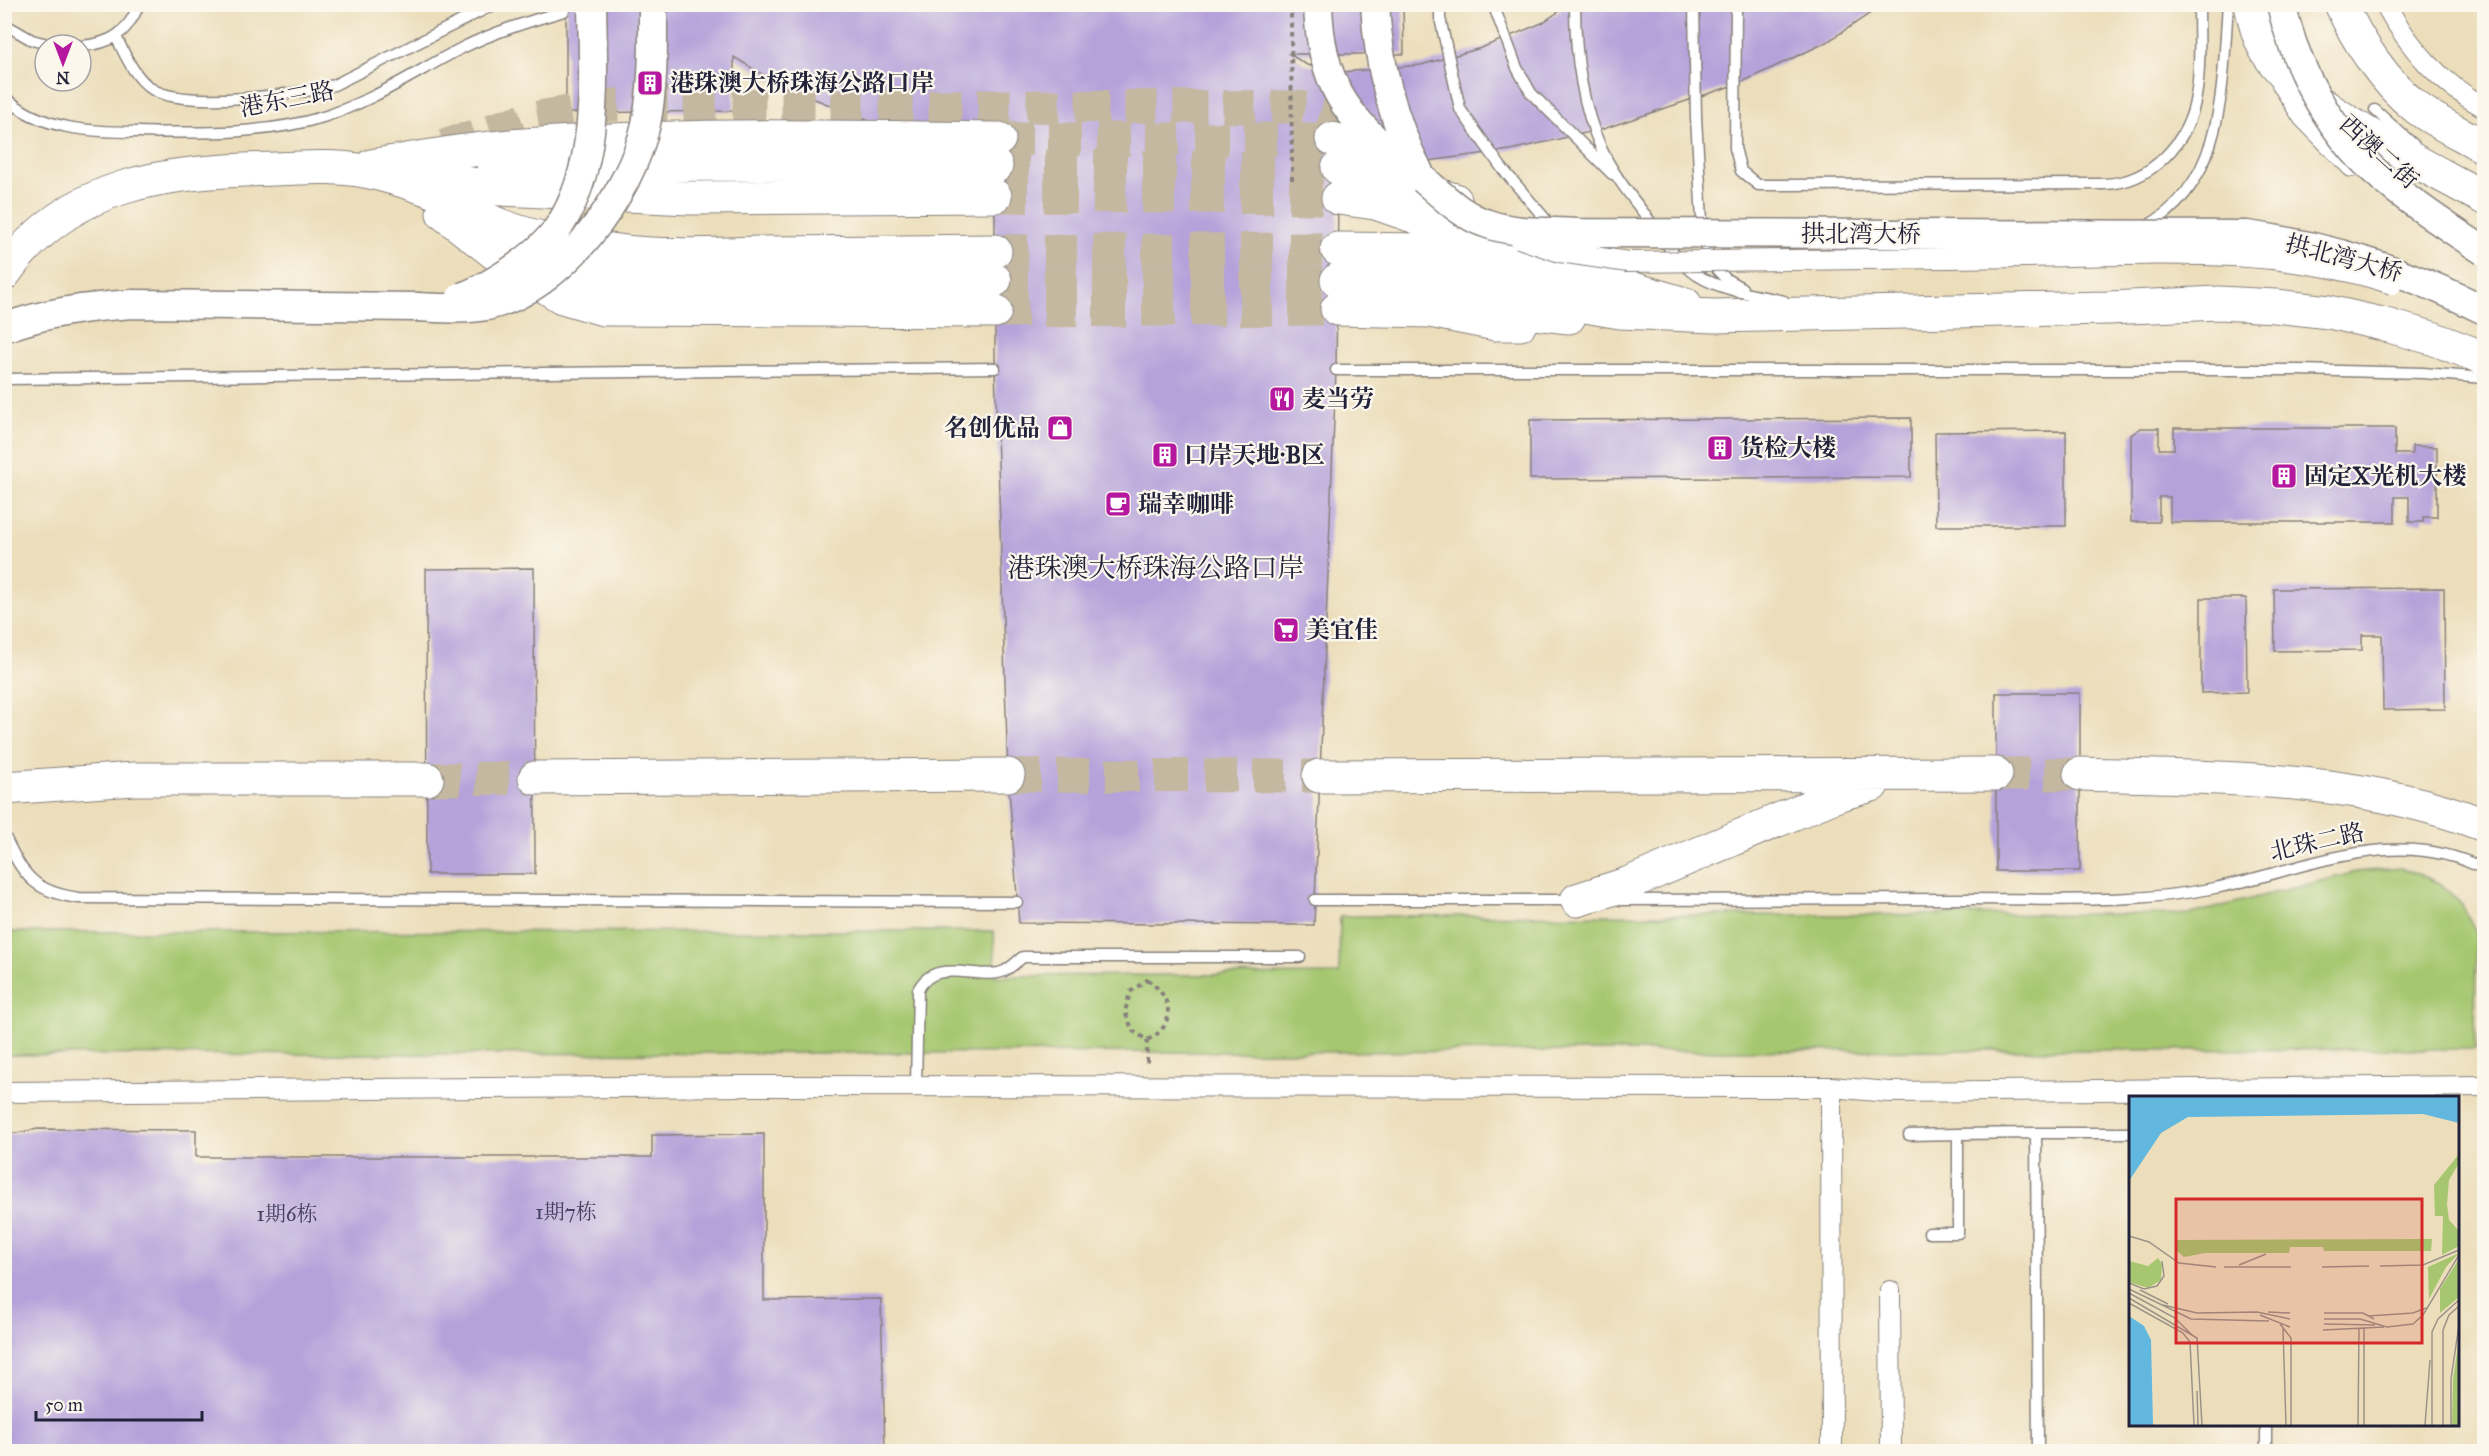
<svg xmlns="http://www.w3.org/2000/svg" width="2489" height="1456" viewBox="0 0 2489 1456" font-family="'IM FELL Great Primer','Noto Serif SC',serif">
<style>
.green{fill:#a6c770;stroke:#647456;stroke-width:1.5}
.building{fill:#b5a2da}
.lines{fill:none;stroke-linecap:round;stroke-linejoin:round}
.highway-tunnel{stroke:#c4b8a1;stroke-width:33;stroke-dasharray:33 16;stroke-linecap:butt}
.lane-casing{stroke:#87807b;stroke-width:13}
.street-casing{stroke:#87807b;stroke-width:22}
.secondary-casing{stroke:#87807b;stroke-width:31}
.highway-casing{stroke:#87807b;stroke-width:35}
.path{stroke:#87807b;stroke-width:4;stroke-dasharray:4.5 4.5;stroke-linecap:butt}
.lane{stroke:#fff;stroke-width:10}
.street{stroke:#fff;stroke-width:20}
.secondary{stroke:#fff;stroke-width:28}
.highway{stroke:#fff;stroke-width:33}
.street-bridge-casing{stroke:#87807b;stroke-width:22;stroke-linecap:butt}
.secondary-bridge-casing{stroke:#87807b;stroke-width:31;stroke-linecap:butt}
.street-bridge{stroke:#fff;stroke-width:20}
.secondary-bridge{stroke:#fff;stroke-width:28}
.labels{text-anchor:middle;stroke-width:4.5;stroke-linejoin:round;paint-order:stroke}
.number-label{font-size:21px;fill:#474263}
.poi-label{font-size:24px;font-weight:bold;fill:#22223b;stroke:#fbf7ec;text-anchor:start}
.street-label{font-size:24px;fill:#22223b;stroke:#fbf7ec}
.quarter-label{font-size:27px;fill:#22223b;stroke:#fbf7ec}
.inset-road{fill:none;stroke:#9b9388;stroke-width:1.5}
.view{fill:#d62828;fill-opacity:0.15;stroke:#d62828;stroke-width:3}
.inset-edge{fill:none;stroke:#22223b;stroke-width:3}
</style>
<rect width="100%" height="100%" fill="#fbf7ec"/>
<filter id="ink" filterUnits="userSpaceOnUse"><feTurbulence type="fractalNoise" baseFrequency=".0167" numOctaves="2"/><feDisplacementMap in="SourceGraphic" scale="12" xChannelSelector="R" yChannelSelector="G"/><feConvolveMatrix kernelMatrix="1 2 1 2 8 2 1 2 1" color-interpolation-filters="sRGB"/></filter>
<filter id="wash" filterUnits="userSpaceOnUse"><feTurbulence type="fractalNoise" baseFrequency=".008" numOctaves="4" result="noise"/><feDisplacementMap in="SourceGraphic" scale="24" xChannelSelector="R" yChannelSelector="G"/><feGaussianBlur stdDeviation="1.35" result="paint"/><feColorMatrix in="noise" values="0 0 0 0 0 0 0 0 0 0 0 0 0 0 0 0 0 1.4 0 .05"/><feComposite in="paint" operator="in"/></filter>
<g filter="url(#wash)">
<rect width="100%" height="100%" fill="#ecdebb"/>
<path class="green" d="M2402,868L2440,883L2462,905L2476,932L2475,1049L5,1055L4,932L994,931L995,976L1339,974L1340,916L2191,914L2356,872Z"/>
<g id="blocks">
<path class="building" d="M566,4H1403L1404,54H1289L1307,65L1343,72L1421,65L1481,48L1542,23L1570,4H1884L1827,42L1740,83L1603,129L1510,150L1428,161L1338,198L1336,370L1314,925L1019,923L1008,775L995,368V196L872,122L780,85L734,57V111L566,113Z
M1911,418V477L1530,479V420Z
M2141,428H2159V449H2174V428H2395V454H2412V446L2437,447V517H2423V522H2409V497H2395V522H2170V497H2159V522H2131V435Z
M2066,431V526H1936L1935,432Z
M534,568L535,874H427L426,569Z
M2444,588L2445,709L2383,710L2382,635H2362V650L2275,651L2274,589Z
M2201,598H2246L2247,692L2201,693Z
M1996,693H2080V871H1996Z
M38,1129L196,1130V1157H652V1135L764,1134V1300L881,1299L885,1452H5V1135Z"/>
</g>
</g>
<g filter="url(#ink)">
<use href="#blocks" fill-opacity="0" stroke="#87807b" stroke-width="1.5"/>
<g class="lines">
<path class="highway-tunnel" d="M999,139H1332
M444,146L522,120L609,105L1300,107C1335,113 1345,123 1370,146
M996,166L1338,168
M995,196L1338,198
M995,251L1337,249
M995,280H1337
M995,311L1337,309
M1996,774H2080
M1008,775L1319,776
M427,779L535,778"/>
<defs>
<path id="lane" d="M1440,4V18L1460,109L1501,167L1553,228
M1493,4L1517,68L1531,93L1612,174
M1575,4C1575,53 1581,103 1601,148C1613,175 1634,200 1652,224C1665,242 1678,262 1697,275C1722,291 1756,295 1784,301
M1694,4L1696,118L1703,237L1711,263L1726,279L1742,288
M1736,4L1735,148L1741,171L1758,185L2104,184C2151,183 2189,142 2196,96C2201,67 2199,35 2199,4
M4,24L32,40L51,45
M116,37C126,56 134,77 152,89C183,109 298,95 334,85L495,4
M81,46C111,44 128,33 139,4
M4,96C39,130 91,132 137,132C199,133 264,135 323,117C374,101 415,72 462,48C494,32 530,21 564,11
M2375,110L2414,145
M2145,227C2226,184 2222,83 2228,4
M1336,370H2298L2423,373L2484,378
M4,379L995,368
M4,835C23,875 33,892 79,898L1017,902
M1315,900H1575
M1620,900C1737,900 1854,900 1970,899C2052,899 2135,904 2215,888C2304,870 2396,823 2484,869
M916,1086L918,990C935,955 981,982 1004,971C1011,968 1017,961 1023,957H1300
M1909,1135L1958,1134
M1929,1233H1958V1134L2036,1133
M2038,1452L2036,1133H2130
M2266,1452V1424"/>
<path id="street" d="M2385,4C2410,49 2440,83 2484,107
M2282,84L2303,117L2352,167
M1831,1087L1832,1452
M4,1092L745,1086L1831,1087L1889,1092L2484,1086
M1890,1291L1891,1452"/>
<path id="secondary" d="M1318,4C1320,81 1345,118 1404,164
M1375,4C1378,63 1392,120 1419,172
M4,328C46,312 89,307 132,304L418,307"/>
<path id="highway" d="M2251,4C2254,20 2259,39 2267,52C2299,105 2428,167 2484,198
M2341,4C2357,41 2385,83 2417,108C2437,123 2462,134 2484,147
M1332,139L1351,144L1403,173
M371,166C421,158 473,148 524,145C682,133 841,137 999,139
M1338,168L1455,200
M492,174L539,168L704,164L996,166
M424,176L500,189L689,198L995,196
M1338,198L1375,203L1586,275L1685,304
M443,213L505,261L562,297L603,309L995,311
M535,249L582,274L616,280H995
M1337,249L1427,250L1451,255L1514,285L1585,306L1620,312L1714,316L2108,308L2219,303L2276,306L2329,312L2382,324L2432,338L2484,358
M4,274C69,180 168,172 274,169C310,167 347,165 382,175C402,180 423,187 442,195C462,205 481,218 502,226C539,240 580,246 619,251C665,257 714,254 760,253C838,253 917,252 995,251
M1337,280L1436,282L1472,292L1516,311L1569,317
M1337,309L1430,311L1496,324H1520
M2080,774C2215,778 2357,775 2484,825
M1319,776L1996,774
M535,778L1008,775
M4,788L134,779H427
M1577,900L1627,884L1837,795L1872,785"/>
</defs>
<use href="#lane" class="lane-casing"/>
<use href="#street" class="street-casing"/>
<use href="#secondary" class="secondary-casing"/>
<use href="#highway" class="highway-casing"/>
<path class="path" d="M1291,5L1292,180
M1147,980C1173,995 1177,1027 1147,1040L1133,1031L1125,1012L1130,992Z
M1147,1040V1067"/>
<use href="#lane" class="lane"/>
<use href="#street" class="street"/>
<use href="#secondary" class="secondary"/>
<use href="#highway" class="highway"/>
<defs>
<path id="street-bridge" d="M1519,238L1560,252L1628,262C1761,260 1894,259 2027,257C2148,255 2276,245 2392,284"/>
<path id="secondary-bridge" d="M2281,4C2293,56 2317,106 2351,147C2384,186 2442,223 2484,251
M1423,179C1443,196 1462,216 1488,224C1515,234 1550,231 1578,233L2247,235C2331,246 2409,272 2484,310
M461,297C478,292 495,281 509,272C529,259 547,244 560,225C600,163 593,75 592,4
M418,307C440,308 464,310 487,306C562,289 630,196 646,124C654,85 653,44 653,4"/>
</defs>
<use href="#street-bridge" class="street-bridge-casing"/>
<use href="#secondary-bridge" class="secondary-bridge-casing"/>
<use href="#street-bridge" class="street-bridge"/>
<use href="#secondary-bridge" class="secondary-bridge"/>
</g>
</g>
<defs>
<symbol id="building-square" viewBox="-11 -11 22 22"><rect x="-9" y="-9" width="18" height="18" rx="4" fill="#b5179e" stroke="#fbf7ec"/><path d="M-4-6H4V6H1V3H-1V6H-4ZM-2.5-4.3h1.7v1.8h-1.7ZM.8-4.3h1.7v1.8H.8ZM-2.5-1h1.7V.8h-1.7ZM.8-1h1.7V.8H.8Z" fill="#fff"/></symbol>
<symbol id="restaurant-square" viewBox="-11 -11 22 22"><rect x="-9" y="-9" width="18" height="18" rx="4" fill="#b5179e" stroke="#fbf7ec"/><path d="M-5-6h1v4h1v-4h1v4h1v-4h1v5L-1.5 .5V6h-2V.5L-5-1ZM5-6V6H3V1.5H1.5Q1.5-4 5-6Z" fill="#fff"/></symbol>
<symbol id="shop-square" viewBox="-11 -11 22 22"><rect x="-9" y="-9" width="18" height="18" rx="4" fill="#b5179e" stroke="#fbf7ec"/><path d="M-5-2.5h2.3a2.7 3.5 0 0 1 5.4 0H5L5.5 6h-11ZM-1.5-2.5h3a1.5 2.3 0 0 0-3 0Z" fill="#fff"/></symbol>
<symbol id="cafe-square" viewBox="-11 -11 22 22"><rect x="-9" y="-9" width="18" height="18" rx="4" fill="#b5179e" stroke="#fbf7ec"/><path d="M-5.5-4.5H6V0H3Q3 3.5 0 3.5H-2.5Q-5.5 3.5-5.5 0ZM3-3.2v2h1.7v-2ZM-6 4.5H4V6H-6Z" fill="#fff"/></symbol>
<symbol id="supermarket-square" viewBox="-11 -11 22 22"><rect x="-9" y="-9" width="18" height="18" rx="4" fill="#b5179e" stroke="#fbf7ec"/><path d="M-6-5.5h2.5l.6 2H6L4.5 2H-2.5L-4.4-4H-6ZM-1.5 3.2a1.3 1.3 0 1 0 .1 0ZM3 3.2a1.3 1.3 0 1 0 .1 0Z" fill="#fff"/></symbol>
</defs>
<g fill-rule="evenodd">
<use href="#building-square" x="635" y="68" width="30" height="30"/>
<use href="#restaurant-square" x="1267" y="384" width="30" height="30"/>
<use href="#shop-square" x="1045" y="413" width="30" height="30"/>
<use href="#building-square" x="1705" y="433" width="30" height="30"/>
<use href="#building-square" x="1150" y="440" width="30" height="30"/>
<use href="#building-square" x="2269" y="461" width="30" height="30"/>
<use href="#cafe-square" x="1103" y="489" width="30" height="30"/>
<use href="#supermarket-square" x="1271" y="615" width="30" height="30"/>
</g>
<g class="labels">
<g class="number-label">
<text x="566" y="1219">1期7栋</text>
<text x="287" y="1221">1期6栋</text>
</g>
<g class="poi-label">
<text x="670" y="91">港珠澳大桥珠海公路口岸</text>
<text x="1302" y="407">麦当劳</text>
<text x="1040" y="436" text-anchor="end">名创优品</text>
<text x="1740" y="456">货检大楼</text>
<text x="1184" y="463">口岸天地·B区</text>
<text x="2304" y="484">固定X光机大楼</text>
<text x="1138" y="512">瑞幸咖啡</text>
<text x="1306" y="638">美宜佳</text>
</g>
<g class="street-label">
<text transform="translate(287 99) rotate(-11)" y="8">港东三路</text>
<text transform="translate(2379 152) rotate(42)" y="8">西澳二街</text>
<text x="1861" y="242">拱北湾大桥</text>
<text transform="translate(2344 258) rotate(15)" y="8">拱北湾大桥</text>
<text transform="translate(2317 842) rotate(-13)" y="8">北珠二路</text>
</g>
<g class="quarter-label">
<text x="1156" y="577">港珠澳大桥珠海公路口岸</text>
</g>
</g>
<g transform="translate(2129 1096)">
<rect width="330" height="330" fill="#ecdebb"/>
<path d="M330,58V67L320,84L318,108L320,124L330,135V150L313,159L314,120H306L305,89ZM303,143L302,155H195L194,151H161L160,157H76L55,161L48,155V144ZM330,157L317,171L300,203L299,171ZM29,162L33,168L32,184L19,192L0,186V165L19,170ZM330,163V201L311,217V193ZM330,244V329H323L324,283Z" fill="#a6c770"/>
<path d="M0,1H330V27L294,18L59,21L32,37L0,85ZM0,220L15,230L22,244L24,329H0Z" fill="#62b7df"/>
<path class="inset-road" d="M0,140L20,146L50,167L87,171M110,169L137,158M251,170L294,169L330,154M95,171H162M193,171L240,170M0,187L15,193L28,190L35,180L33,165M0,193L62,223L140,225M11,194L39,208M0,197L46,222L64,240M0,202L68,242L73,329M0,207L54,237L61,246L65,329M34,209L68,217L128,216L161,223M139,216L161,217M195,217H234L245,223M131,219L161,231M239,220L284,217L297,212M195,223H231L258,231L284,228L294,219L330,159M151,228L162,242V329M195,228L246,229M154,233L157,329M194,234L255,231M68,295L69,329M229,329L230,232M235,329V232M296,329L301,264M303,329V236L309,223L330,204M314,329V234L320,219L330,210M322,329V283L330,229"/>
<path class="view" d="M47,103H293V247H47Z"/>
<rect width="330" height="330" class="inset-edge"/>
</g>
<rect width="2489" height="1456" fill="none" stroke="#fbf7ec" stroke-width="24"/>
<g transform="translate(63 63) rotate(180)"><circle r="28" fill="#fbf7ec" stroke="#a4a2a5" stroke-width="1.5"/>
<path d="M0-4.5L10 22L0 15L-10 22Z" fill="#b5179e"/>
<text y="-9" font-size="16" font-weight="bold" text-anchor="middle" fill="#22223b">N</text>
</g>
<path d="M36 1411v9h166v-9" fill="none" stroke="#22223b" stroke-width="3"/>
<text x="45" y="1411" font-size="18" fill="#22223b" stroke="#fbf7ec" stroke-width="4.5" paint-order="stroke">50 m</text>
</svg>
